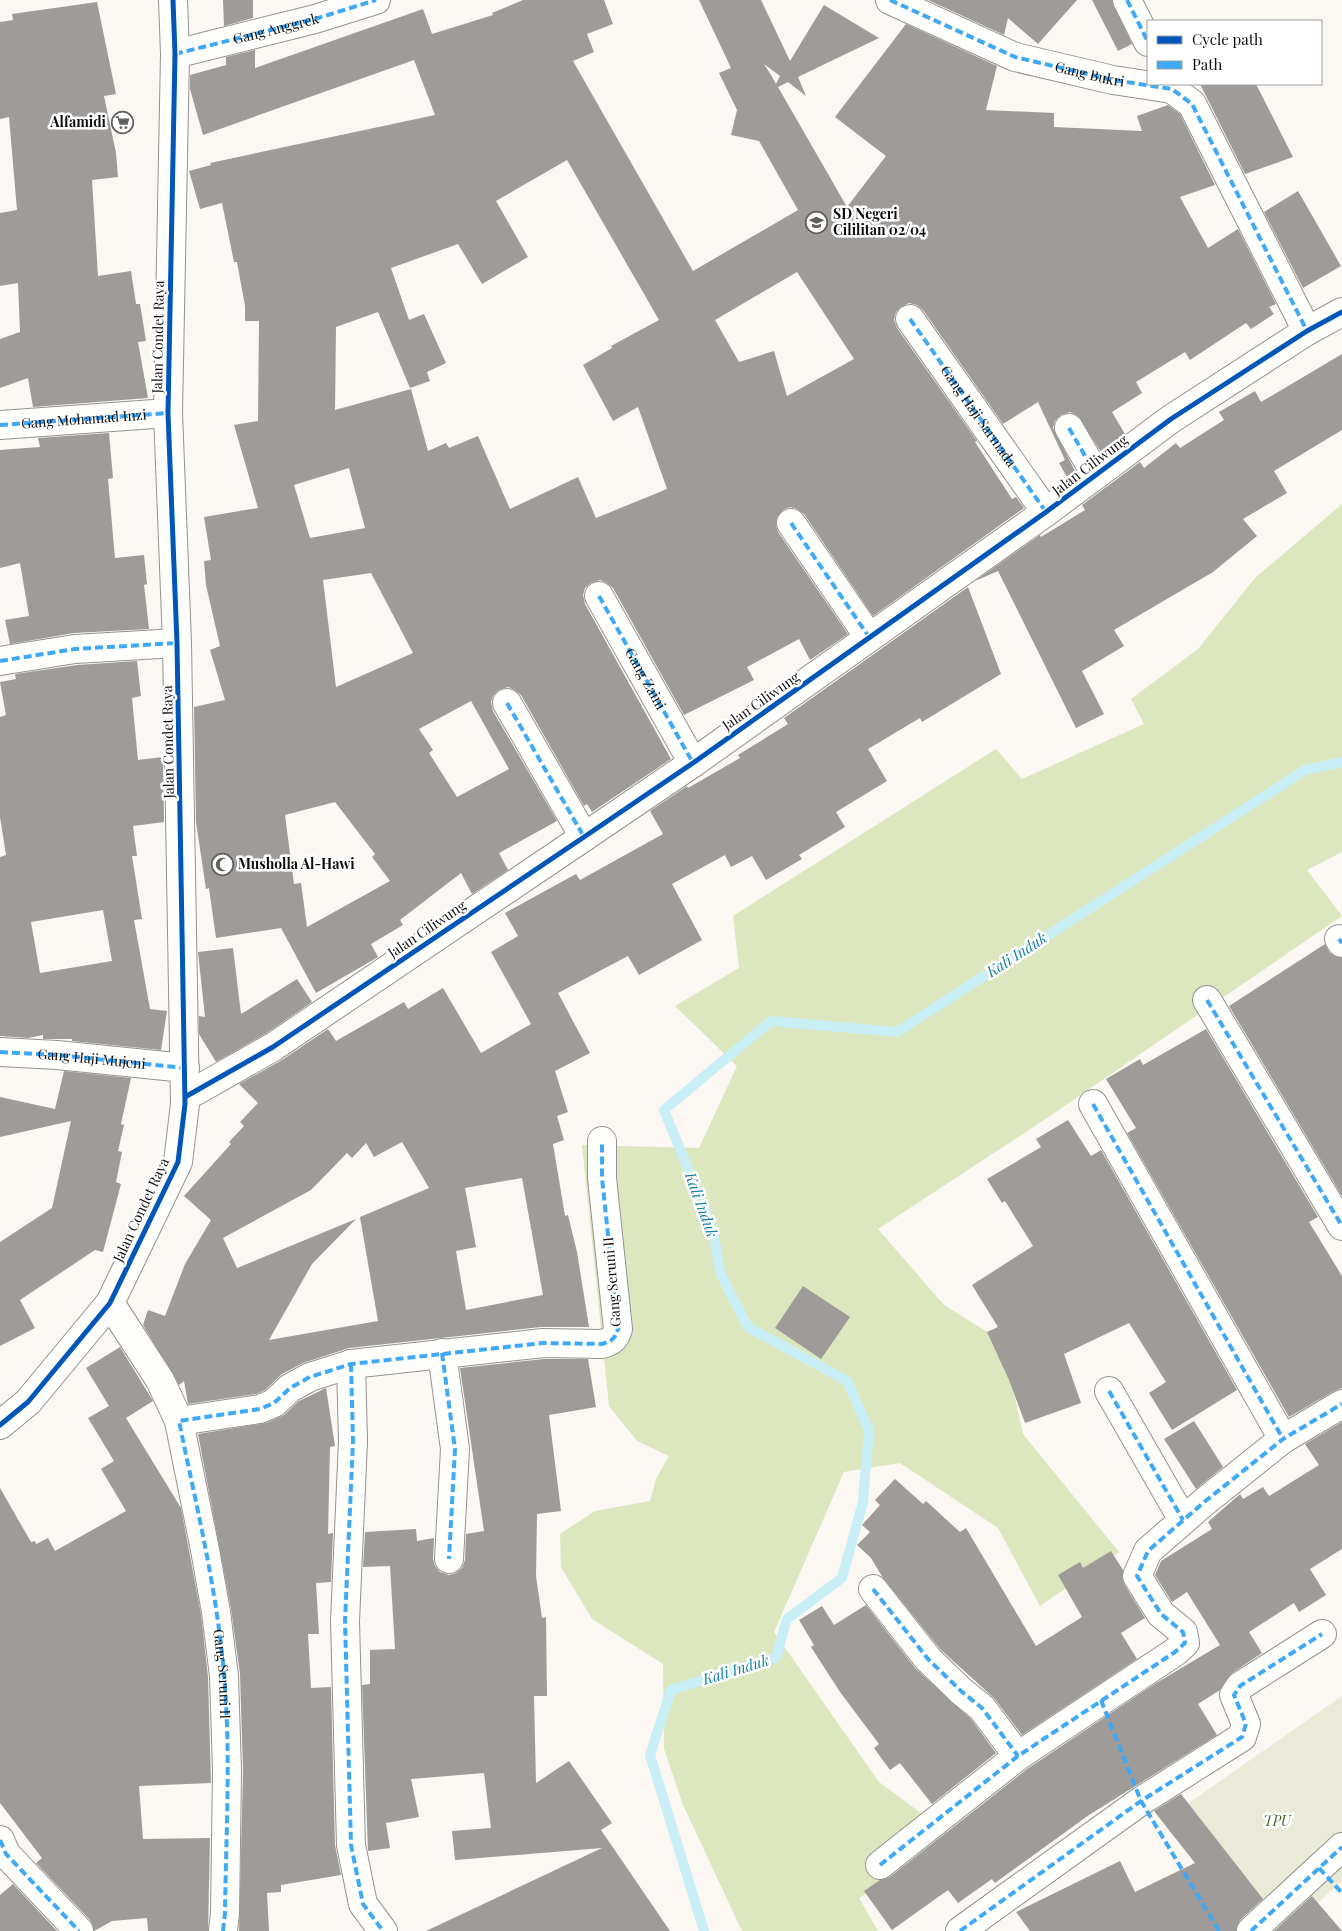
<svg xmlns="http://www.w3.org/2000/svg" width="1342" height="1931" viewBox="0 0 1342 1931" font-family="'Playfair Display',serif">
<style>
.forest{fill:#dce7c0}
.cemetery{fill:#eaebd6}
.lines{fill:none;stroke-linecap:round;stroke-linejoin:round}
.stream{stroke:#c9eef5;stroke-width:10}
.building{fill:#9e9b98;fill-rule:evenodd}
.minor-casing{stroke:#959391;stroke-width:30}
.minor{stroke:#fefefd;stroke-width:28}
.quiet{stroke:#3fa9f5;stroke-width:4;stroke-dasharray:8 4;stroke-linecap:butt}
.cycleway-casing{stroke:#fff;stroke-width:8}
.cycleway{stroke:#0057b8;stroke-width:5}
.labels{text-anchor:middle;stroke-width:5;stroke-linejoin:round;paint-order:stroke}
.street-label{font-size:14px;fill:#0e0e0e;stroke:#fff}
.poi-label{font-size:14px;font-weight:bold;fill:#0e0e0e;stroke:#fff;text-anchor:start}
.park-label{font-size:14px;font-style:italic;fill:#3b661d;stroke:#fff}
.water-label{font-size:15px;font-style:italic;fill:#167fa0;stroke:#fff}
</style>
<rect width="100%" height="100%" fill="#fbf7f2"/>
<path class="forest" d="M1342,504V852L1307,870L1342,916L1041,1122L878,1229L944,1305L1002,1341L1023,1434L1119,1552L1040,1606L998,1528L900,1463L844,1472L774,1632L879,1782L953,1837L859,1898L878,1931H742L683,1805L664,1749L663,1664L592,1619L561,1567L560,1534L595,1511L650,1501L656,1479L669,1456L637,1441L609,1406L582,1145L699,1148L737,1066L675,1006L739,968L733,916L996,749L1022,779L1144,724L1131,699L1198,649L1255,578Z"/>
<path class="cemetery" d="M1342,1696V1881L1287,1931H1284L1183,1807Z"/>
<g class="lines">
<path class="stream" d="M704,1931L650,1755L671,1690L776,1658L787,1619L842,1578L863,1502L869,1430L847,1381L748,1327L721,1275L712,1227L664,1110L771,1021L897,1032L1305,770L1342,762"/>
</g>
<path class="building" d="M223,0H253V18L224,26Z
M523,0H604L613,24L587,34L594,52L573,61L693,271L798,210L759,141L731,135L737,110L719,73L731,68L699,0H761L790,61L824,5L879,38L798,77L806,96L788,82L778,87L847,207L886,156L835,117L906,24L997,66L986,110L1054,113V127L1142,131L1137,116L1168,105L1180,114L1215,185L1180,197L1208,248L1238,229L1276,304L1269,307L1274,314L1251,329L1246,323L1190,360L1185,352L1136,382L1142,393L1112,412L1125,434L1101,452L1077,415L1070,412L1061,415L1055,421L1053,428L1075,471L1067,477L1059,463L1065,460L1038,402L1003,424L923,310L917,305L909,303L901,307L896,312L894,320L897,328L977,441L975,442L1012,499L1016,497L1024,508L873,616L804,514L797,509L790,507L783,510L777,517L776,525L778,532L848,634L810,660L799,639L747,667L754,680L684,715L613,588L607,583L600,580L591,583L585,588L583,595L585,604L671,759L592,812L587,804L584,806L521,695L515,690L508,687L499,690L493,696L491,702L493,711L557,821L499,853L508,870L472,894L461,873L400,920L403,925L371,944L378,957L316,993L281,928L216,938L209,888L206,889L196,822L194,707L225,700L210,650L220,646L206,585L204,561L211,560L204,517L258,508L234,425L258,421L259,321H245V306L237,262H234L222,203L200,209L189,171L211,165L210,163L435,115L414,60L203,135L190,89V75L226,65V57L255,50V68L423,9L432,34L493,15L492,13ZM764,64L780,76L776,84L771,75ZM567,160L659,320L611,346L612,348L583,365L613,421L638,407L667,489L596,518L578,477L510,509L478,436L449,448L446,443L428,451L411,389L335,410L336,327L378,312L410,388L430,381L427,372L446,363L424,314L409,320L391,268L458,244L482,284L528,257L496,201ZM797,272L854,359L787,396L774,351L739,362L715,320ZM349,468L365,528L310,538L294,485ZM371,573L413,653L336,687L323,580ZM471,701L509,769L457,797L429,753L433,750L419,729ZM335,802L375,854L372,857L390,881L307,927L301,883L294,884L285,815Z
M928,0H1077L1038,44L1008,18L1004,35Z
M1092,0H1112L1132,44L1118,51Z
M97,2L116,94L104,96L116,153L118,177L92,180L98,276L131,271L136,304H140L146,341L138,342L148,398L33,407L28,378L0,388V339L20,332L18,283L0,286V213L17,210L9,117L0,119V22L13,20L12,14Z
M1200,84H1256L1293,157L1245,174Z
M1298,191L1341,266L1303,288L1264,212Z
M1342,354V430L1274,471L1287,493L1243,519L1257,536L1213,572L1114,630L1124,646L1082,671L1104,714L1076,728L998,571L975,581L1040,535L1041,537L1085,510L1082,505L1140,462L1144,468L1176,443L1180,448L1224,420L1219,412L1255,391L1261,402Z
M109,433L113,478L108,479L115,558L144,555L147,584L144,585L149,629L74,633L10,644L5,620L29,616L20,563L0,568V450L40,447L38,438Z
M968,587L1001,674L922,722L920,718L868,749L887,781L836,812L845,827L799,855L802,859L766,880L752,856L731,867L725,855L672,884L702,940L639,975L628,956L558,993L590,1053L555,1071L568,1112L557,1116L564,1140L553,1144L565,1216L568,1215L577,1252L589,1327H541L349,1348L303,1363L282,1374L265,1390L256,1394L188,1404L184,1381L179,1385L143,1325L148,1310L165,1316L185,1264L211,1220L184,1196L231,1144L229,1142L244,1126L240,1122L258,1103L239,1084L282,1060L328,1029L336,1041L404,1002L408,1009L443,988L481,1053L531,1024L491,952L518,936L505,913L576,874L580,880L663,834L650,811L687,786L688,788L740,758L738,755L788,724L784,718ZM402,1142L429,1188L360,1217L378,1321L269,1340L312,1264L356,1219L237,1268L223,1238L311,1190L347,1153L352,1158L366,1143L374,1157ZM522,1178L543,1295L466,1310L456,1251L476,1247L465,1188Z
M137,661L141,696L132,698L138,760L163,757L164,822L133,826L137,856H132L142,919L134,920L150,1009L167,1011L161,1050L72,1041V1039H43V1035L28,1038L0,1036V857L6,855L0,817V717L6,715L0,682L16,679L15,674L77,665ZM103,910L112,961L40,973L31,922Z
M1325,944L1330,953L1342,958V1196L1229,1006Z
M233,948L241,1014L297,979L312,1002L265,1034L216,1062L199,1034V1016L205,1017L198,952Z
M1206,1029L1318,1217L1309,1222L1342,1276V1388L1334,1391L1289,1417L1127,1133L1136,1128L1106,1079L1140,1059L1143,1065Z
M64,1071L131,1078L121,1124L124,1125L118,1151L122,1152L116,1182L121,1184L103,1252L95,1250L20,1300L35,1328L0,1346V1242L52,1208L71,1121L0,1137V1097L55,1109Z
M1068,1120L1091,1156L1101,1150L1237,1390L1172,1430L1149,1393L1166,1382L1129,1323L1064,1354L1081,1403L1025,1423L1009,1380L987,1332L998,1327L972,1285L1033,1246L1005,1201L1002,1203L987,1179L1041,1147L1036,1139Z
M803,1286L850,1317L821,1359L775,1328Z
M120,1347L153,1401L126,1418L181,1508L201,1614L208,1677L211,1783L139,1786L143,1839L210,1838L208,1931H148L147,1918L112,1921L94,1931L90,1920L36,1863L42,1858L0,1803V1488L31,1542L35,1541L36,1544L48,1538L55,1551L126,1511L101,1469L114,1461L88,1418L109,1406L86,1368Z
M544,1359H588L596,1407L549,1415L561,1511L537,1514L536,1576L542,1618L546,1617L547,1696H534L536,1783L569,1761L612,1823L601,1830L670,1931H426L602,1848L455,1860L452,1831L491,1828L484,1773L411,1779L419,1817L386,1823L390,1848L368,1851L362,1685L370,1684V1650L395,1649L390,1566L363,1567L365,1532L416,1529L417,1541L434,1538L433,1559L435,1566L440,1572L449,1575L456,1573L462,1568L465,1560L466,1534L484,1531L460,1368Z
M326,1388L335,1446L330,1447L328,1534L333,1533L331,1582L316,1583L319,1634H308L311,1688L331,1687L335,1845L341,1875L281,1885V1892L267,1893L269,1931H239L243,1771L240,1674L231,1609L198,1434L266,1423L284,1415L299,1401Z
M1194,1421L1223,1467L1196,1489L1164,1439Z
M1342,1422V1549L1310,1569L1326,1595L1299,1612L1294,1603L1249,1632L1262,1653L1232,1673L1220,1690L1198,1704L1217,1735L1089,1815L995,1883L992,1879L958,1903L948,1890L892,1930L864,1891L880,1880L890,1877L1027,1769L1153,1685L1220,1645L1187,1592L1172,1602L1155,1575L1161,1561L1212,1529L1208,1522L1240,1494L1243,1499L1263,1487L1269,1496L1319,1465L1305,1444Z
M895,1479L923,1504L926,1501L960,1532L966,1528L1036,1646L1082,1617L1058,1575L1080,1562L1083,1568L1111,1551L1123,1570L1124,1584L1145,1618L1121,1633L1137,1659L1022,1735L994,1698L940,1649L883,1578L871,1558L857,1545L870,1532L862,1525L880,1505L875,1500Z
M866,1605L916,1669L971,1719L996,1753L932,1804L900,1763L890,1770L874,1748L879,1744L840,1692L811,1647L814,1645L799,1620L822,1606L834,1625Z
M1181,1794L1263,1899L1240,1920L1236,1931H1030L1016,1912L1120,1861L1135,1892L1195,1863L1154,1811Z
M13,1884L57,1931H0V1895Z
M1312,1896L1342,1931H1274Z"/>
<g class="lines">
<defs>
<g id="minor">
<path id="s1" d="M890,0L1015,57L1113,80L1172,89L1192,104L1307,331"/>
<path d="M1127,0L1148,42"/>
<path id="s2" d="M175,54L315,19L376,0"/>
<path id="s3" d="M910,319L1046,512"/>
<path d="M0,425L168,413"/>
<path d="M1069,428L1096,475"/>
<path d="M791,523L869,637"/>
<path id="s4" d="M599,596L693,763"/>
<path d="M0,661L75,649L177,643"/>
<path d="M507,703L584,837"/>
<path d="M1339,939L1342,943"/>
<path d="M1207,1000L1342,1226"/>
<path id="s5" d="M0,1052L57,1055L185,1068"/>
<path d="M185,1097L273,1047L584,837L693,763L1046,512L1171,419L1307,331L1342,312"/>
<path d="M1093,1104L1283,1439"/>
<path id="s6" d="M110,1303L160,1380L179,1421L205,1550L216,1612L224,1676L227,1771L225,1913L223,1931"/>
<path d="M442,1353L455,1449L449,1559"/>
<path d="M351,1364L353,1441L345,1621L351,1845L363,1904L383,1931"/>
<path d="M1109,1391L1183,1520"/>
<path d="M179,1421L260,1409L274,1403L290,1388L310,1377L351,1364L543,1343L602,1344C612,1341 615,1339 618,1329L602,1178V1141"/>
<path d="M0,1425L28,1402L110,1303L178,1162L185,1104L177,643L168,413L175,54L173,0"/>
<path d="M873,1589L928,1659L961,1691L982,1708L1018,1756"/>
<path d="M0,1840L6,1854L79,1931"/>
<path d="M880,1865L1018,1756L1175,1652L1185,1643L1183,1632L1161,1614L1137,1576L1148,1551L1203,1503L1283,1439L1342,1404"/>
<path d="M960,1931L1141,1801L1242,1737L1246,1724L1234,1695L1240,1686L1322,1634"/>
<path d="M1251,1931L1342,1847"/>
</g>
</defs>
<use href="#minor" class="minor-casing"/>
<use href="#minor" class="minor"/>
<g class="quiet">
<path d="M890,0L1015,57L1113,80L1172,89L1192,104L1307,331"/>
<path d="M1127,0L1148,42"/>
<path d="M175,54L315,19L376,0"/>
<path d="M910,319L1046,512"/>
<path id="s7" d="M0,425L168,413"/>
<path d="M1069,428L1096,475"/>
<path d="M791,523L869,637"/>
<path d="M599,596L693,763"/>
<path d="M0,661L75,649L177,643"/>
<path d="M507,703L584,837"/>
<path d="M1339,939L1342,943"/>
<path d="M1207,1000L1342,1226"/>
<path d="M0,1052L57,1055L185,1068"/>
<path d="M1093,1104L1283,1439"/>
<path d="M442,1353L455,1449L449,1559"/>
<path d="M351,1364L353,1441L345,1621L351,1845L363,1904L383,1931"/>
<path d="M1109,1391L1183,1520"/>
<path d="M873,1589L928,1659L961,1691L982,1708L1018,1756"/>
<path d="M1101,1700L1141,1801L1219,1931"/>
<path d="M0,1840L6,1854L79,1931"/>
<path d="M880,1865L1018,1756L1175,1652L1185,1643L1183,1632L1161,1614L1137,1576L1148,1551L1203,1503L1283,1439L1342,1404"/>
<path d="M1319,1868L1342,1893"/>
<path d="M223,1931L225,1913C226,1834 231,1753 224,1675C217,1589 196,1505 179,1421L260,1409L274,1403L290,1388L310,1377L351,1364L543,1343L602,1344C612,1341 615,1339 618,1329L602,1178V1141"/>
<path d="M960,1931L1141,1801L1242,1737L1246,1724L1234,1695L1240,1686L1322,1634"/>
<path d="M1251,1931L1342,1847"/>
</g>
<defs>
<path id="cycleway" d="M185,1097L273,1047L584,837L693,763L1046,512L1171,419L1307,331L1342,312
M0,1425L28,1402L110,1303L178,1162L185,1104L177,643L168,413L175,54L173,0"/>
</defs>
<use href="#cycleway" class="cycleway-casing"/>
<use href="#cycleway" class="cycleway"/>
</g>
<defs>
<symbol id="supermarket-ring" viewBox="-11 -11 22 22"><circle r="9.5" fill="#fff" stroke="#61605e" stroke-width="1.5"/><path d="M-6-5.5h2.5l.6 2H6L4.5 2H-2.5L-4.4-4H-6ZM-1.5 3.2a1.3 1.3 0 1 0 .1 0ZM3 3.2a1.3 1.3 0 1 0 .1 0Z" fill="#61605e"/></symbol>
<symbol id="school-ring" viewBox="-11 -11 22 22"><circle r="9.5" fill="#fff" stroke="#61605e" stroke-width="1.5"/><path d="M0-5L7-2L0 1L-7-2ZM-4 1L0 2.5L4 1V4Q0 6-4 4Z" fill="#61605e"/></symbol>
<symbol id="mosque-ring" viewBox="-11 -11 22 22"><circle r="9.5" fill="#fff" stroke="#61605e" stroke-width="1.5"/><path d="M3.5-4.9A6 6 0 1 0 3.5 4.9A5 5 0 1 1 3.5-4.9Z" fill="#61605e"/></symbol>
</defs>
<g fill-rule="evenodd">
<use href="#supermarket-ring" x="110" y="110" width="25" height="25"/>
<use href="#school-ring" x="804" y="210" width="25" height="25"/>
<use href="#mosque-ring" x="210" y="852" width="25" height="25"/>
</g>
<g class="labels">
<g class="street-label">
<text dy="5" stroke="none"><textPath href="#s2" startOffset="104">Gang Anggrek</textPath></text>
<text dy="5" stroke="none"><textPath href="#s1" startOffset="214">Gang Bukri</textPath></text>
<text transform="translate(158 337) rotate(-89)" y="5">Jalan Condet Raya</text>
<text dy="5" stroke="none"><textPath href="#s3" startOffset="119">Gang Haji Sarmada</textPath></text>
<text dy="5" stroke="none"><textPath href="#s7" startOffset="84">Gang Mohamad Inzi</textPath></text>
<text transform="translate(1090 465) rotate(-37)" y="5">Jalan Ciliwung</text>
<text dy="5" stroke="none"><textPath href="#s4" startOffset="95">Gang Zaini</textPath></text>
<text transform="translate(761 701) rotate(-35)" y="5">Jalan Ciliwung</text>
<text transform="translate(168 742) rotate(-91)" y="5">Jalan Condet Raya</text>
<text transform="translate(427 929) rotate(-34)" y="5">Jalan Ciliwung</text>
<text dy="5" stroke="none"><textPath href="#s5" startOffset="92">Gang Haji Mujeni</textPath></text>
<text transform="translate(141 1210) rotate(-65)" y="5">Jalan Condet Raya</text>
<text transform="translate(612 1282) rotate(-95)" y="5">Gang Seruni II</text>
<text dy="5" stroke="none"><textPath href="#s6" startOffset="394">Gang Seruni II</textPath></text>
</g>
<g class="poi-label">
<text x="106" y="127" text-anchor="end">Alfamidi</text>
<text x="833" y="219">SD Negeri<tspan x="833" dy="16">Cililitan 02/04</tspan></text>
<text x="238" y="869">Musholla Al-Hawi</text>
</g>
<g class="park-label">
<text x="1277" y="1826">TPU</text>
</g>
<g class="water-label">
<text transform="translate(1017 955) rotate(-33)" y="5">Kali Induk</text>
<text transform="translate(701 1205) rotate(70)" y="5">Kali Induk</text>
<text transform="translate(736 1670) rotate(-17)" y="5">Kali Induk</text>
</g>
</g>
<rect x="1147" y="20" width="175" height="65" fill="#ffffff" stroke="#9f9f9f"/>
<rect x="1157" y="36" width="25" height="8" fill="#0057b8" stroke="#9f9f9f"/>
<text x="1192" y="45" font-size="15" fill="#0e0e0e">Cycle path</text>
<rect x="1157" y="61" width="25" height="8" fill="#3fa9f5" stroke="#9f9f9f"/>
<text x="1192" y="70" font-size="15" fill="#0e0e0e">Path</text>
</svg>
